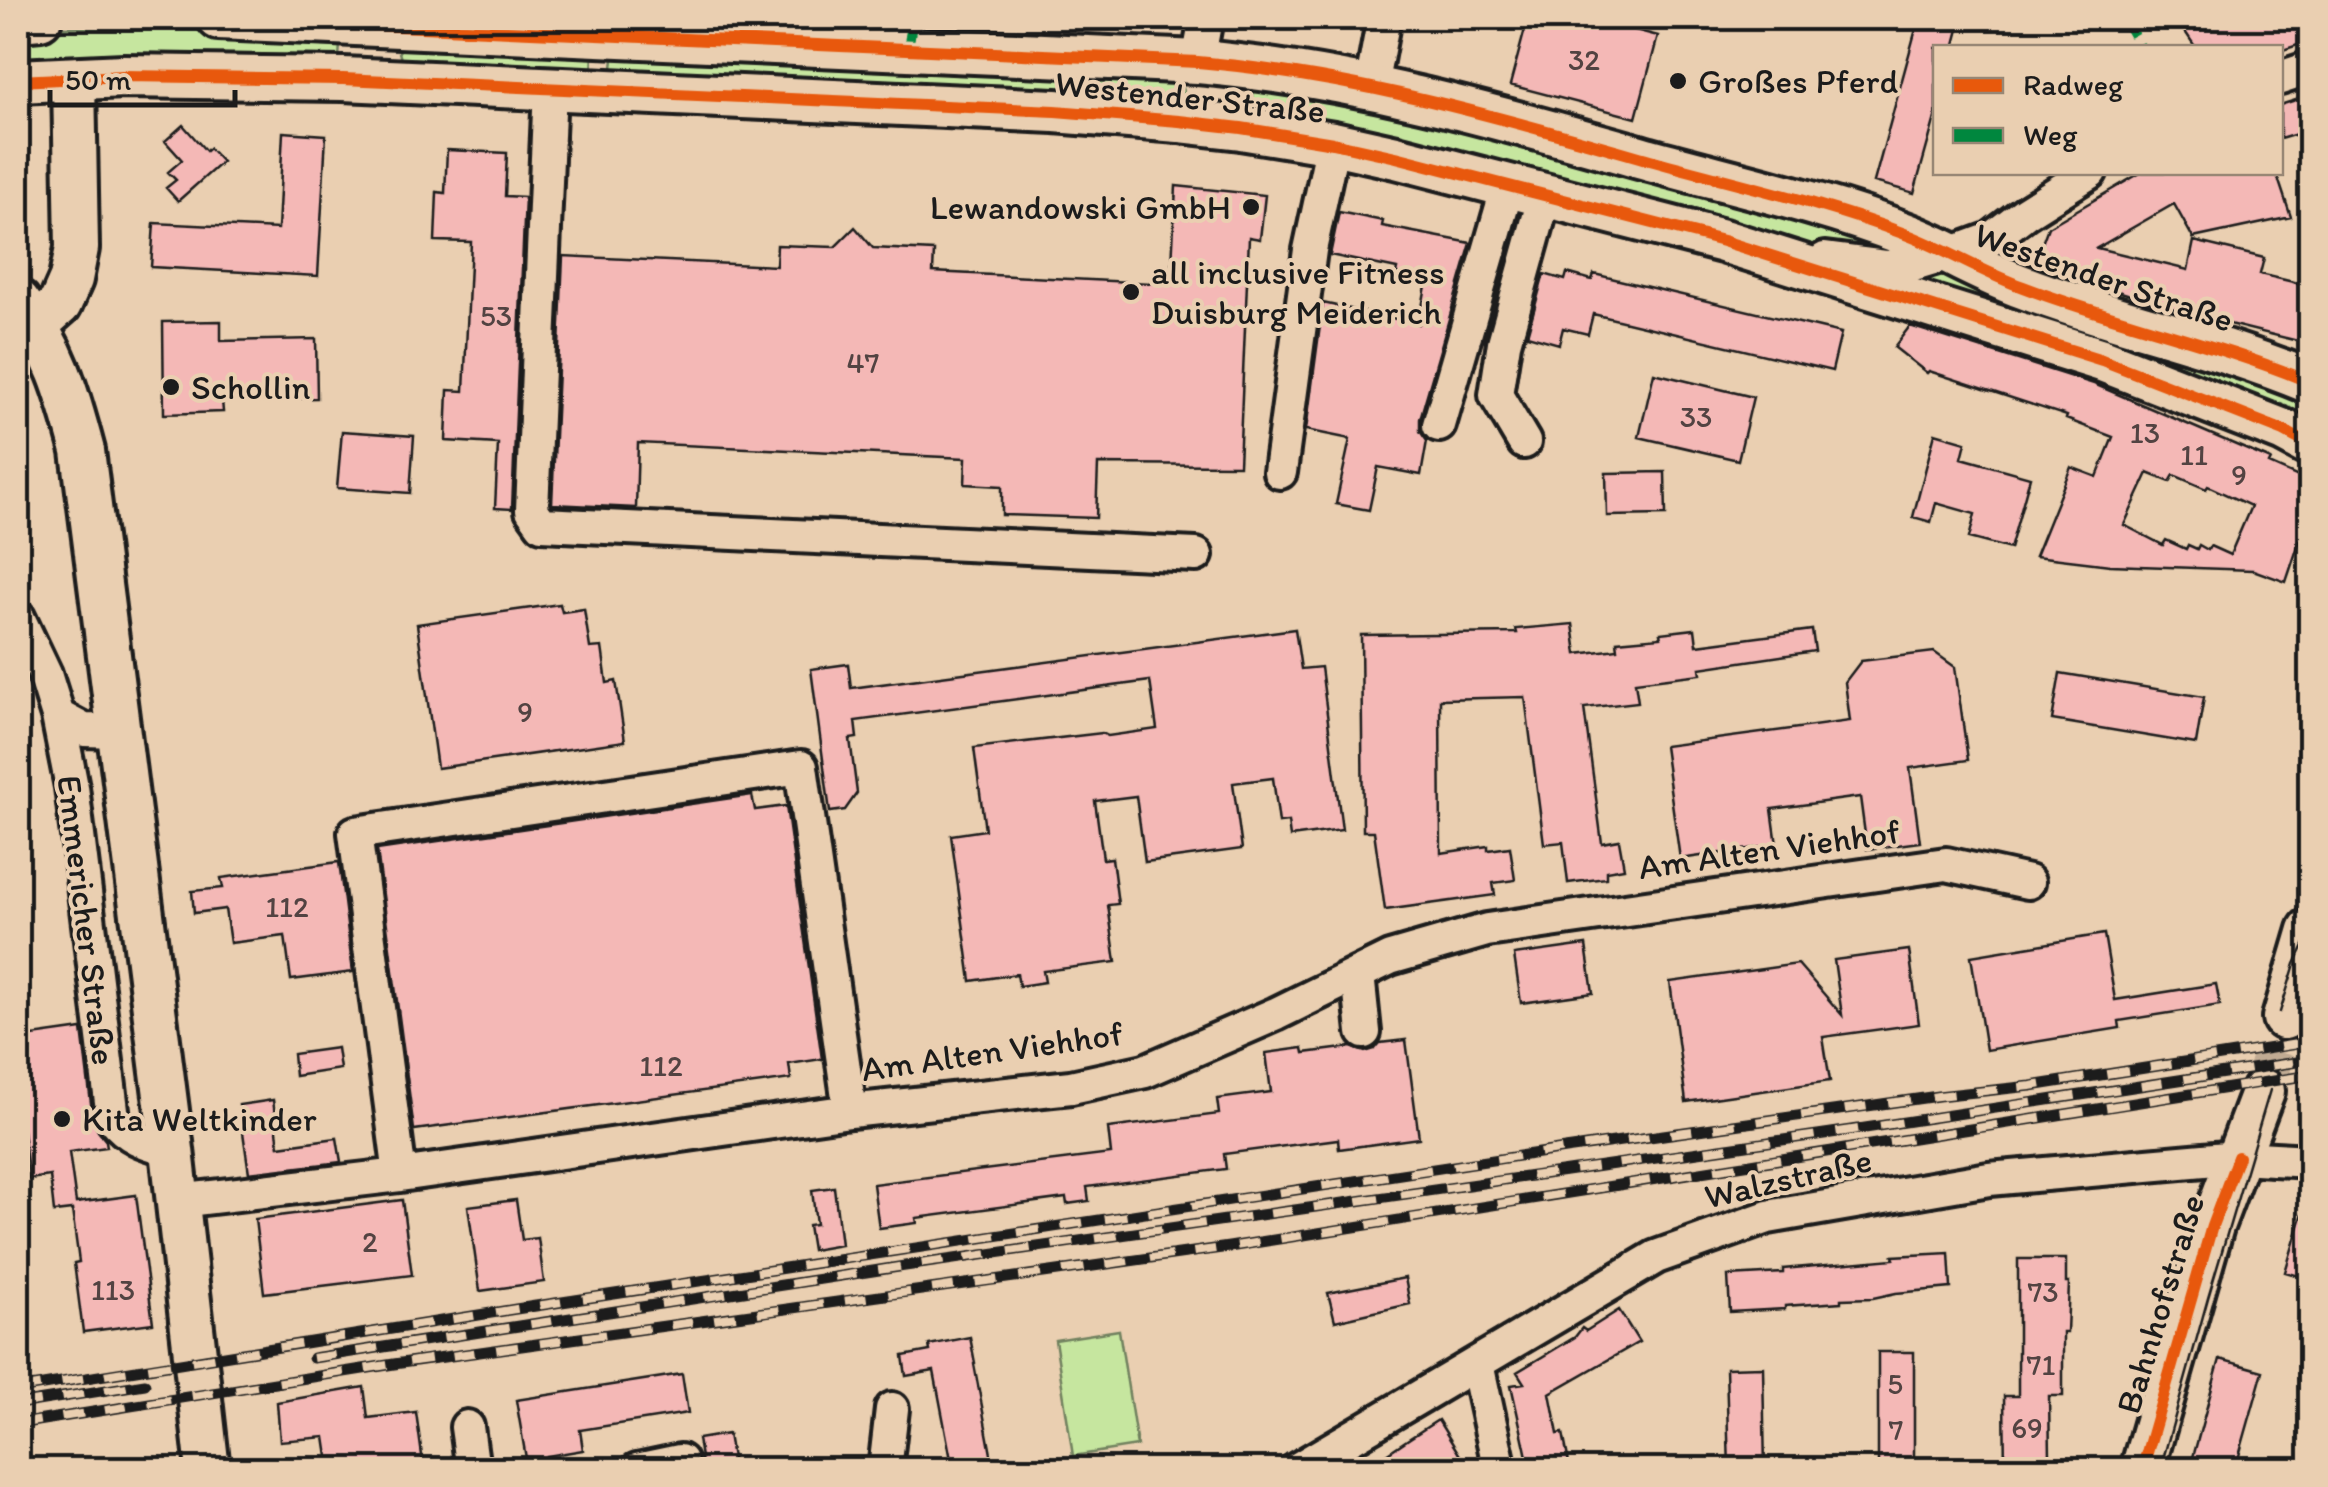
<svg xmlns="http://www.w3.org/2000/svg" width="2328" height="1487" viewBox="0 0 2328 1487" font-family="Itim,sans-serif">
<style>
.green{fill:#c6e69f;stroke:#71815e;stroke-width:2.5}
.building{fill:#f4b8b6;stroke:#1c1c1c;stroke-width:2.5;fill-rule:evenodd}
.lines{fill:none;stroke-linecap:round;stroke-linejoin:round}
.major-tunnel{stroke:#c1ab93;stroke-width:42;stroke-dasharray:42 21;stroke-linecap:butt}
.minor-casing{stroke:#1c1c1c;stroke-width:40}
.major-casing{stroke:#1c1c1c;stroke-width:50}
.minor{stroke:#eacfb1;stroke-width:32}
.major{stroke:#eacfb1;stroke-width:42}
.tram{stroke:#1c1c1c;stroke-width:2.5}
.rail-casing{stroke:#1c1c1c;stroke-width:11}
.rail{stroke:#eacfb1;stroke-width:8;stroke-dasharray:22;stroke-linecap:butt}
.quiet{stroke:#00873e;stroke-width:10;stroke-dasharray:20 10;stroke-linecap:butt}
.cycleway-casing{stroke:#eacfb1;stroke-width:19}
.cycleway{stroke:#e8590c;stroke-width:12}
.poi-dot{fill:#1c1c1c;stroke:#eacfb1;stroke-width:4}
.labels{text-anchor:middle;stroke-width:8;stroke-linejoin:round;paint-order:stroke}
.number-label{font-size:30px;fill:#524342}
.poi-label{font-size:35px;fill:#1c1c1c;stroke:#eacfb1;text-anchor:start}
.street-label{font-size:35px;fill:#1c1c1c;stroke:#eacfb1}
</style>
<rect width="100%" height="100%" fill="#eacfb1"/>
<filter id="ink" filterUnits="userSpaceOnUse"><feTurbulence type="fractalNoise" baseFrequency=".01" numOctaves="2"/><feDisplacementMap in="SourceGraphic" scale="20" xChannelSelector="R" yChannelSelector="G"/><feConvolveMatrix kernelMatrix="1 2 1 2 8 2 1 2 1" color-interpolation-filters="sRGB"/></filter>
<g filter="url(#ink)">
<path class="green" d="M126,26L322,36L341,28L338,74L18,69V34L60,27Z
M402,46L593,48L592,78L403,66L399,52Z
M614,49L1178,80C1184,88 1186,93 1182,102L611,78Z
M1255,78L1343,97L1860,237V249L1848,256L1675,208L1250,124Z
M1948,270L2003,292L1996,317L1897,279Z
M2025,301L2310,396V430L2018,323Z
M1119,1330L1137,1446L1073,1456L1055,1340Z"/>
<path class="building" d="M1528,18H1589L1658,36L1636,118L1510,85Z
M1919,18H1962L1954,48H1936V114L1914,193L1874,182Z
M2176,18H2310V41L2283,50L2282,48H2196Z
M2302,98L2310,122V130L2280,139V105Z
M183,125L206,151L209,148L222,162L178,201L166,188L176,180L168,172L182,160L165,141Z
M283,132L326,135L318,276L151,267L154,223L278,229Z
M447,150L507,153L505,196L525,197L512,509L495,508L498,444L446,441L448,390L464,391L471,242L435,241L437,192L445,193Z
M2142,172H2276L2291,217L2193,238L2174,204L2097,248L2188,270L2194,241L2264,258L2260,274L2310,286V344L2201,317L2034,265L2048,227Z
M1176,186L1265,195L1260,239L1249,237L1239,465L1098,464L1096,518L1002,515V486L965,484L966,458L638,443L636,508L552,504L563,256L776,266L777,245L835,247L855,227L873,248L934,251L933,272L1171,284Z
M1339,212L1383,221L1382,226L1471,243L1420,419V431L1427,441L1421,475L1378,467L1369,510L1336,504L1350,439L1306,430L1323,303L1419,324L1427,280L1396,274L1397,269L1330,255Z
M1567,273L1592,280L1594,274L1841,333L1832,371L1593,314L1588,334L1563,328L1559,344L1527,335L1544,274L1565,280Z
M221,321V341L316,339L317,398L222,400L223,412L164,414L163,322Z
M1910,326L2094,384L2271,460L2269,464L2310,482V544L2300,540L2286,582L2253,570L2110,565L2035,556L2071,467L2097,477L2113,437L2066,419L2067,416L1929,371L1927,373L1894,347ZM2148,473L2170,482L2174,475L2206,489L2208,486L2251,506L2230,555L2210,546L2208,550L2199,545L2197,549L2188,545L2186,549L2166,540L2163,545L2124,525Z
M1654,373L1753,397L1738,460L1639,437Z
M342,431L414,436L410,493L337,488Z
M1935,433L1966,442L1962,458L2030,477L2010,549L1969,538L1975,514L1936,503L1931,522L1913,517Z
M1665,472L1666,515L1607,516L1606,473Z
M560,604L562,612L584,609L590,648L602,647L607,683L616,681L625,741L437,768L417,624Z
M1573,624L1577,654L1618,649L1617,641L1661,637L1660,633L1695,629L1697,645L1812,630L1815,651L1700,668L1701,674L1635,682L1638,702L1584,708L1602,843L1619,840L1624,868L1606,871V878L1568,883L1563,842L1544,844L1525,697L1440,699L1441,853L1488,846V850L1510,847L1515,880L1493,883L1495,895L1385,910L1374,831H1363L1361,635L1517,633L1516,629Z
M1295,629L1301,669L1321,667L1342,830L1290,837L1288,822L1279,823L1273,778L1233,783L1242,849L1145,862L1136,796L1095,801L1103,859L1112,858L1118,904L1108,905L1116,962L1043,971L1045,982L1019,986L1017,974L971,981L951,835L985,830L974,748L1102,733L1108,736L1157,729L1150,681L855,721L857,738L850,739L857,793L845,810L830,812L811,669L848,664L851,688Z
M1934,652L1955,667L1968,760L1910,768L1920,842L1867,849L1860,797L1772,809L1777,845L1680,859L1664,746L1850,721L1845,682L1861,661Z
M2060,673L2204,697L2196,744L2052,720Z
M752,795L755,810L786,806L822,1059L789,1064L791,1079L414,1130L377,850Z
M339,862L353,972L291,980L285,936L230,943L225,909L194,913L192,891L223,888L221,878Z
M2104,934L2115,1000L2216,984L2220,1005L2119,1021L2120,1028L1986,1050L1971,956Z
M1586,945L1593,993L1521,1003L1514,955Z
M1909,950L1919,1024L1823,1037L1830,1081L1686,1102L1670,982L1798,964L1842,1015L1834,960Z
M82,1029L93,1120L98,1131L106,1141L107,1147L69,1152L76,1203L136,1195L153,1323L83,1332L74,1263L79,1262L72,1210L54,1212L50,1176L29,1179L18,1091V1038Z
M1406,1040L1419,1138L1339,1149L1338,1139L1224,1154L1226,1169L1087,1187L1089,1201L1067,1204L1066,1198L916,1218L917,1223L879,1228L873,1184L1111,1154L1108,1128L1219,1114L1217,1099L1271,1092L1266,1053L1303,1048L1304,1053L1351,1047L1365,1052L1375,1049L1380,1043Z
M337,1048L340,1069L295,1076L293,1054Z
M273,1100L279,1146L337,1138L341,1162L249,1173L239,1105Z
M834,1187L841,1245L812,1250L808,1225L816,1224L812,1190Z
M402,1200L412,1275L264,1293L255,1219Z
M516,1200L522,1240L538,1238L544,1282L480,1291L468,1206Z
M2306,1203H2310V1279L2285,1272Z
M1949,1253L1951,1288L1896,1293L1873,1298L1841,1299V1302L1785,1306V1309L1730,1312L1728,1276L1783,1273V1269L1894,1259L1893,1256Z
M2018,1259H2066V1283H2069L2067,1332H2063V1396H2049L2050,1458L2036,1459L2033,1470H2005L2004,1396H2018Z
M1405,1278L1410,1304L1335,1321L1328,1293Z
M1619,1310L1639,1342L1550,1393L1558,1434L1563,1433L1569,1463L1564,1464L1565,1470H1530L1511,1385L1524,1383L1517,1372L1575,1337L1582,1328L1586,1331Z
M970,1337L975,1363L974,1364L994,1470H953L934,1371L906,1376L903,1356L930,1351L929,1345Z
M1878,1352H1914V1470H1878Z
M2220,1359L2263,1371L2235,1470H2199L2201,1464L2192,1461Z
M1763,1367L1765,1470H1729L1726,1368Z
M682,1374L688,1413L580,1430L583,1450L547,1456L549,1470H528L516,1400Z
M364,1387L368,1418L416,1412L424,1470H330L325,1437L280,1441L277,1402Z
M1438,1420L1469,1470H1362L1410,1438Z
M728,1434L734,1470H703L698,1439Z"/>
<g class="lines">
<path class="major-tunnel" d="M2263,1091L2284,1018"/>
<defs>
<path id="minor" d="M1198,62L1206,18
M2280,78L2310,68
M1371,87L1382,28
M550,88L532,510L542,524L1196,555
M1825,259L1887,267L1917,264L1950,254L1991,239L2025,213L2090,172
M1439,425L1508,186
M1524,442L1496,395L1504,343L1545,195
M1280,472L1310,250L1333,143
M18,617L45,674L58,716L72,787L113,1118C129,1139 148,1143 172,1150
M58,716L84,730L117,731
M1358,974L1364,1032
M400,1175L355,833L801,767L850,1111
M178,1201L400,1175L850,1111L1071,1087L1145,1071L1276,1014L1390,958L1487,930L1946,864L2028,882
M1477,1364L1500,1470
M467,1427L473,1470
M637,1470L680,1461
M885,1470L892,1409
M1296,1470L1656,1257L1768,1217L1989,1179L2238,1157L2310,1161"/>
<path id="major" d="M219,18L1198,62C1353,75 1502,118 1650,160C1734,183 1824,203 1905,234C1945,249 1982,272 2023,287C2117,323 2217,343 2310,382
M18,20L40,18
M18,81L124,76L343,79L1055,111L1179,121L1241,128L1333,143L1396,157L1723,241L2102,360L2284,431L2310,445
M18,301C55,348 68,394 83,451L172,1150L208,1470
M36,325L60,304L71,279L77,248L74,79
M2284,1018L2310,930
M2142,1470L2212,1226L2263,1091"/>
</defs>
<use href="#minor" class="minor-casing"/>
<use href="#major" class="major-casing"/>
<use href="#minor" class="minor"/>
<use href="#major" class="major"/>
<path class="tram" d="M2280,1012L2295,964L2310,933
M2160,1470L2208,1298L2270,1090"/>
<defs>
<path id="rail" d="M313,1358L905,1266L1852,1130L2310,1060
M18,1389L516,1309L1565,1149L1938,1096L2031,1086L2310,1042
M18,1404L145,1384
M18,1424L394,1364L1229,1247L2310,1075"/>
</defs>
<use href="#rail" class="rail-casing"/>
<use href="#rail" class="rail"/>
<path class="quiet" d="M2124,18L2141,48
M908,49L913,18"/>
<defs>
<path id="cycleway" d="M219,18L1198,62C1353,75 1502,118 1650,160C1734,183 1824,203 1905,234C1945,249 1982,272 2023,287C2117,323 2217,343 2310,382
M18,81L124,76L343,79L1055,111L1179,121L1241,128L1333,143L1396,157L1723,241L2102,360L2284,431L2310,445
M2142,1470L2212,1226L2238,1157"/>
</defs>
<use href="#cycleway" class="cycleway-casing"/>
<use href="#cycleway" class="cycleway"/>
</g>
</g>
<g class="poi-dot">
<circle cx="1678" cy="81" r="10"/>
<circle cx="1251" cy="207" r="10"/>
<circle cx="1131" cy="292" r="10"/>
<circle cx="171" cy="387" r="10"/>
<circle cx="62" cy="1119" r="10"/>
</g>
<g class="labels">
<g class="number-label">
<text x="1584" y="70">32</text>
<text x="496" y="326">53</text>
<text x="863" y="373">47</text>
<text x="1696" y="427">33</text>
<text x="2145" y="443">13</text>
<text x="2194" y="465">11</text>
<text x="2239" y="485">9</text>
<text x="525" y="722">9</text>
<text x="287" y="917">112</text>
<text x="661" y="1076">112</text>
<text x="370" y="1252">2</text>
<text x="113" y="1300">113</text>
<text x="2043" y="1302">73</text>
<text x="2041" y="1375">71</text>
<text x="1895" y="1394">5</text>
<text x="2027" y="1438">69</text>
<text x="1896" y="1440">7</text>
</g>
<g class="poi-label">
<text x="1698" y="93">Großes Pferd</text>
<text x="1231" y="219" text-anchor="end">Lewandowski GmbH</text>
<text x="1151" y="284">all inclusive Fitness<tspan x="1151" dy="40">Duisburg Meiderich</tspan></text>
<text x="191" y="399">Schollin</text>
<text x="82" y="1131">Kita Weltkinder</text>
</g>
<g class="street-label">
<text transform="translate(1190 97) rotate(6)" y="12">Westender Straße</text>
<text transform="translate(2104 277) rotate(19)" y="12">Westender Straße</text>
<text transform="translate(1769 849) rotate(-8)" y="12">Am Alten Viehhof</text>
<text transform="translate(87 920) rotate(83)" y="12">Emmericher Straße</text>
<text transform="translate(992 1051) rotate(-8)" y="12">Am Alten Viehhof</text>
<text transform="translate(1788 1178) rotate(-13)" y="12">Walzstraße</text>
<text transform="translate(2160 1304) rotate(-73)" y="12">Bahnhofstraße</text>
</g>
</g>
<rect width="2328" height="1487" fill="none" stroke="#eacfb1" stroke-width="60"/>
<rect x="30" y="30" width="2268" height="1427" fill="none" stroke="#1c1c1c" stroke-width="4" filter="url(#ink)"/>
<rect x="1933" y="45" width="350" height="130" fill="#eacfb1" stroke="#988775" stroke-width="2.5"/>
<rect x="1953" y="78" width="50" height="15" fill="#e8590c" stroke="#988775" stroke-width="2.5"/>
<text x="2023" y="95" font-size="30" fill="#1c1c1c">Radweg</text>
<rect x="1953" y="128" width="50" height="15" fill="#00873e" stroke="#988775" stroke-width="2.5"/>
<text x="2023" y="145" font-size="30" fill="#1c1c1c">Weg</text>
<path d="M50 90v15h185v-15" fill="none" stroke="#1c1c1c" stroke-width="5"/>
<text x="65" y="90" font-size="30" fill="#1c1c1c" stroke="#eacfb1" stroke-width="8" paint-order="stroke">50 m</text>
</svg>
